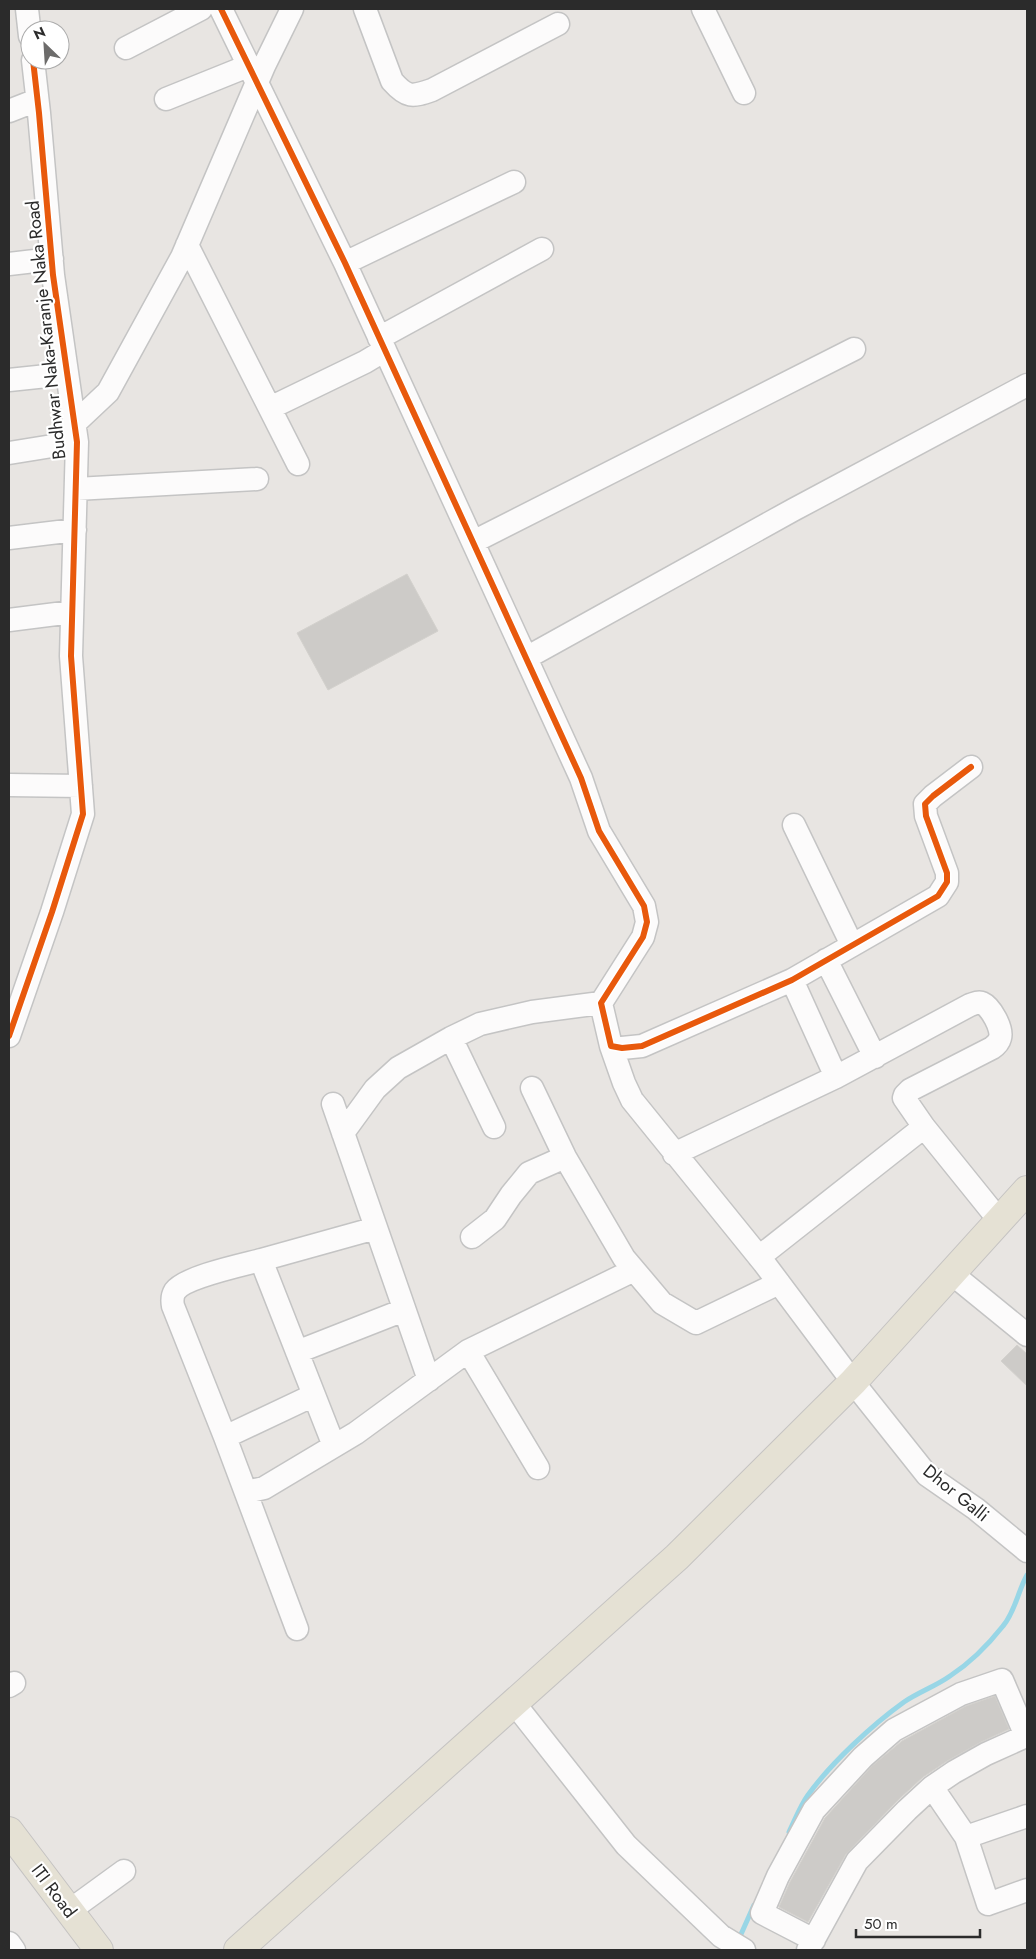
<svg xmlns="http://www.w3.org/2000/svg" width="1036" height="1959" viewBox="0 0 1036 1959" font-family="Jost,sans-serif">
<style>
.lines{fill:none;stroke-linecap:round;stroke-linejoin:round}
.stream{stroke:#98d6e6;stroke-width:5}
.building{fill:#cdcbc8;stroke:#d3d1cd}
.minor-casing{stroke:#c4c4c4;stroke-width:25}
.major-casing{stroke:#c5c3c2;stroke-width:30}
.minor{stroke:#fcfbfb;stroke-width:22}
.major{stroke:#e5e1d4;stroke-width:28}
.cycleway-casing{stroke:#fff;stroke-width:9}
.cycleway{stroke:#e8590c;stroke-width:6}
.labels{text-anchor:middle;stroke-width:4.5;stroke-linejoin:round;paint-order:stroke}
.street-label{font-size:18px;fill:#2b2b2b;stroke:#fff}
</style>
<rect width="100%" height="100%" fill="#e8e5e2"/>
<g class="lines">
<path class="stream" d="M789,1832C795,1820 800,1806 808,1795C831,1763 872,1725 904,1702C919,1692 936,1686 950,1676C970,1663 988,1645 1003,1626C1015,1612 1018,1591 1027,1575
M738,1941L754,1905"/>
</g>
<path class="building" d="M407,574L438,631L328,690L297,633Z
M1017,1345L1027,1354V1386L1001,1361Z
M995,1696L1009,1729L981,1742L947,1761L923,1777L898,1800L846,1854L808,1922L779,1907L790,1882L825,1818L872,1766L902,1741L966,1706Z"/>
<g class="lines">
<defs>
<path id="minor" d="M27,9L30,36
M221,9L345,263L581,778L599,831L644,906L647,922L643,937L601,1003L611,1046L622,1048L642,1046L792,980L938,896L947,882V873L926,816L925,804L933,796L971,767
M365,9L392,81C407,98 412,97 432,90L558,24
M703,9L744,93
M126,48L201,9
M166,99L248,66
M9,111L37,100
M187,245L298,464
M345,263L514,182
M9,264L52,259
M379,338L542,249
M9,380L66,374
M270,408L365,362L385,350
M74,424L108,392L182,257L264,66L292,9
M9,453L77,442
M76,489L257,479
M9,538L75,530
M473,542L854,349
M9,620L72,612
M526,658L793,510L1027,385
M9,785L81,786
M794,825L852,945
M826,960L875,1057
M792,980L836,1077
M9,1036L52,912L83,814L71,656L77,442L53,275L39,113L33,60
M451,1038L494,1127
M611,1046L624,1083L632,1100L764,1263L853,1382L927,1475L976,1509L1027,1551
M532,1088L565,1157L624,1258L662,1303L696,1323L779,1283
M333,1104L429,1380
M343,1133L375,1089L398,1068L451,1038L480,1024L532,1012L601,1003
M674,1154L836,1077L970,1005C974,1004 978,1001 982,1003C991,1007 1003,1029 1000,1038C999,1042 995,1046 992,1048L910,1090L905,1095L904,1098L924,1127L999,1220
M472,1237L495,1219L511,1195L529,1173L565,1157
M759,1257L924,1127
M261,1260C242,1265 185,1277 175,1291C172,1296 172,1301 173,1306L225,1437L297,1629
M951,1273L1027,1335
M468,1351L538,1468
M297,1352L404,1310
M225,1437L314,1395
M334,1446L261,1260L376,1228
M246,1492L264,1488L356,1433L468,1351L634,1270
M9,1686L14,1683
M514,1703L626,1845L721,1936L744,1950
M932,1787L966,1837L988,1904L1027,1890
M966,1837L1027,1816
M69,1911L124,1871
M9,1943L14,1950
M808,1950L857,1861L907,1810L932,1787L954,1772L986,1754L1026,1736L1002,1680L961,1694L894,1730L863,1757L814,1810L778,1876L762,1913L814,1940"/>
<path id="major" d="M9,1831L99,1950
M238,1950L677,1557L853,1382L1027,1190"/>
</defs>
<use href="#minor" class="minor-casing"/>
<use href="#major" class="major-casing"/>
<use href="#minor" class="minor"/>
<use href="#major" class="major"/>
<defs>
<path id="cycleway" d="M221,9L345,263L581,778L599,831L644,906L647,922L643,937L601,1003L611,1046L622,1048L642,1046L792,980L938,896L947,882V873L926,816L925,804L933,796L971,767
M9,1036L52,912L83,814L71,656L77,442L53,275L39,113L33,60"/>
</defs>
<use href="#cycleway" class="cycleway-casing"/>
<use href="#cycleway" class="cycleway"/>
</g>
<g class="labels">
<g class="street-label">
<text transform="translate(46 330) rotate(-96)" y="6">Budhwar Naka-Karanje Naka Road</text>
<text transform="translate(956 1493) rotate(39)" y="6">Dhor Galli</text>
<text transform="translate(54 1891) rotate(53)" y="6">ITI Road</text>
</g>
</g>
<rect width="1036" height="1959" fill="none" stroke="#2b2b2b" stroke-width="20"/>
<g transform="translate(45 45) rotate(335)"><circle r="24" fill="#ffffff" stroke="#aaaaaa"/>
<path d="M0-4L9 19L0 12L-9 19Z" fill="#6d6c6b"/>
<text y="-8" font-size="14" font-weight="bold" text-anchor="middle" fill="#2b2b2b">N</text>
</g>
<path d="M856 1929v8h124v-8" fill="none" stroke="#2b2b2b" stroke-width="2.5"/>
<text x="864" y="1929" font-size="15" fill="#2b2b2b" stroke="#ffffff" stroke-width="4" paint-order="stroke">50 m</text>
</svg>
